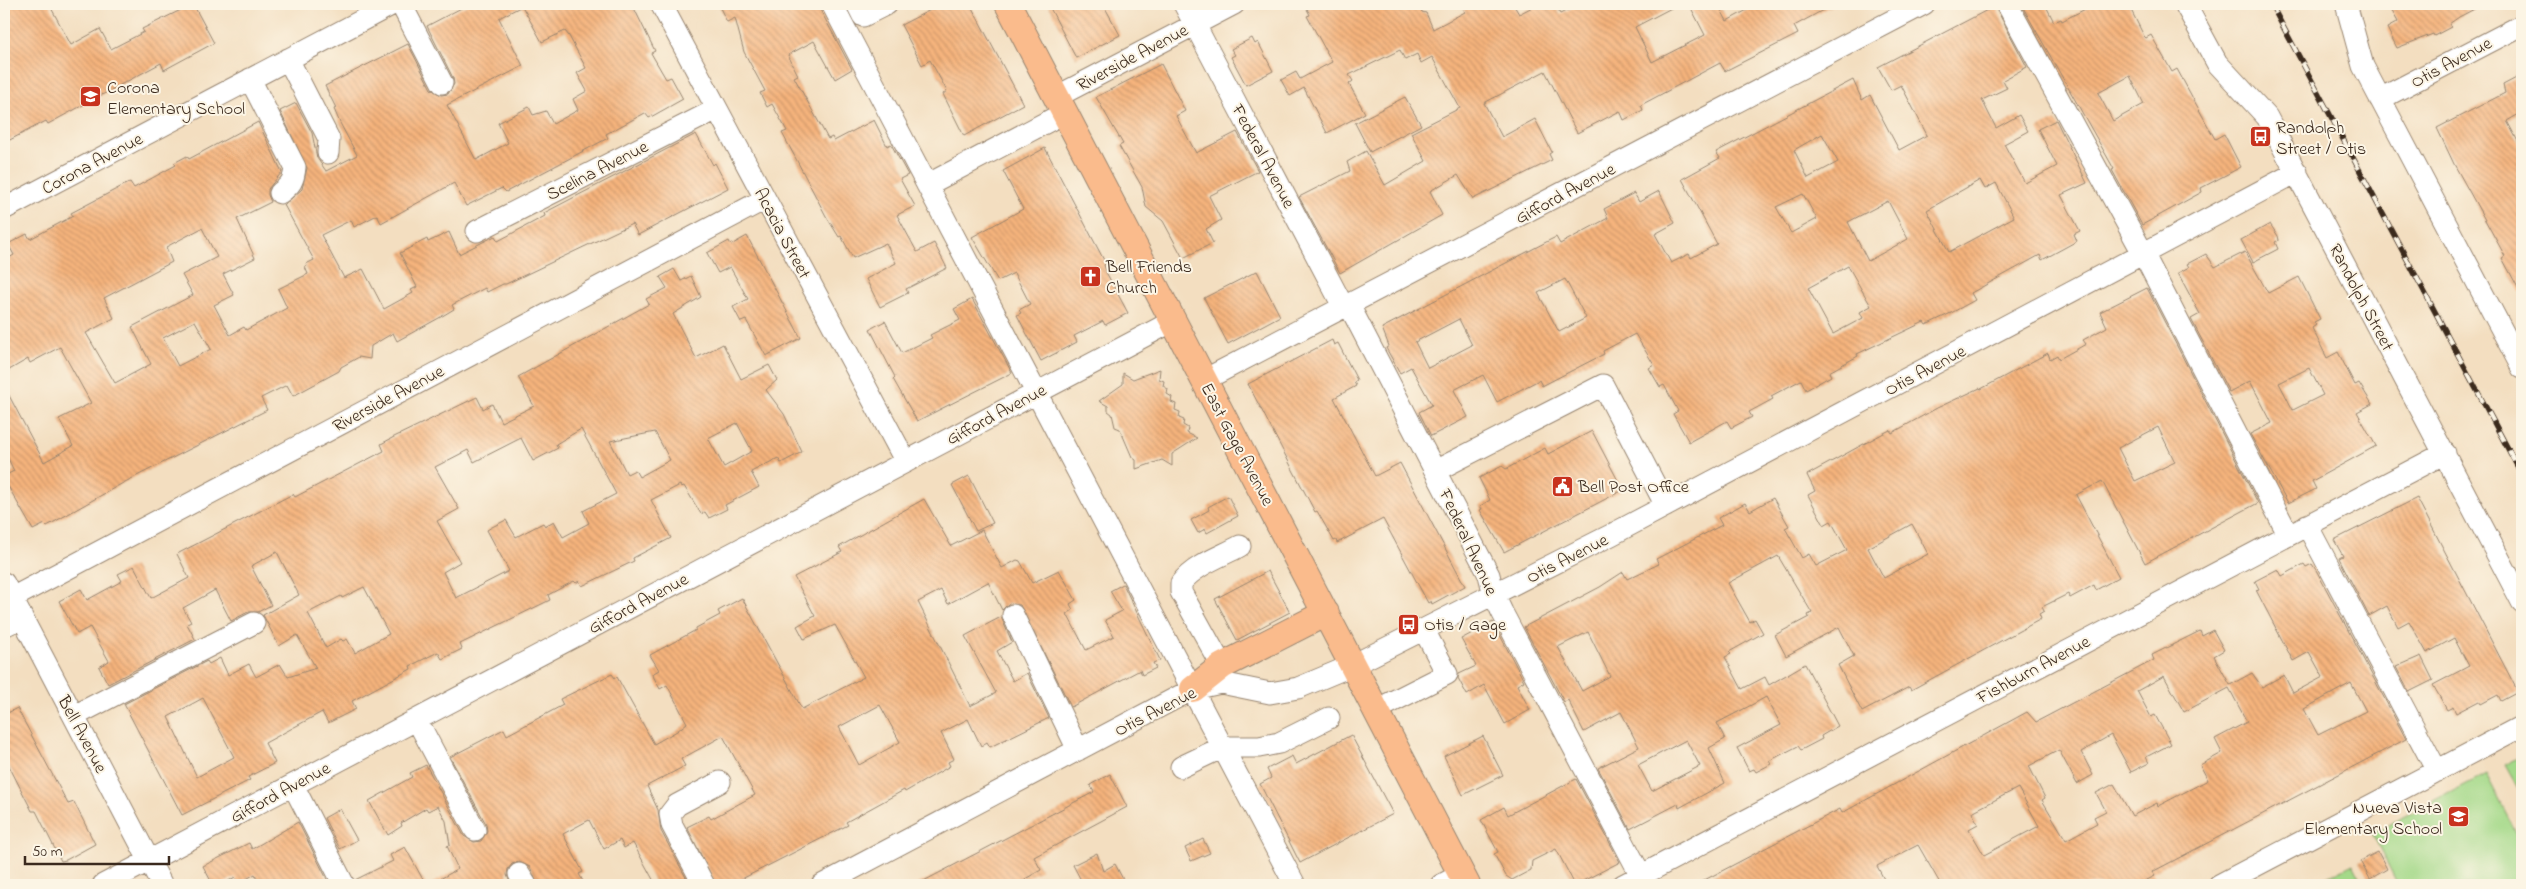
<svg xmlns="http://www.w3.org/2000/svg" width="2526" height="889" viewBox="0 0 2526 889" font-family="'Indie Flower',sans-serif">
<style>
.green{fill:#a4d989;stroke:#708254}
.building{fill:url(#building-back-hatch);fill-rule:evenodd}
.lines{fill:none;stroke-linecap:round;stroke-linejoin:round}
.minor-casing{stroke:#97846f;stroke-width:23}
.major-casing{stroke:#97846f;stroke-width:28}
.minor{stroke:#fff;stroke-width:21}
.major{stroke:#fabb8c;stroke-width:26}
.rail-casing{stroke:#3b2a1e;stroke-width:5.5}
.rail{stroke:#fcf5e5;stroke-width:4;stroke-dasharray:11;stroke-linecap:butt}
.labels{text-anchor:middle;stroke-width:4;stroke-linejoin:round;paint-order:stroke}
.street-label{font-size:18px;fill:#3b2a1e;stroke:#fcf5e5}
.poi-label{font-size:18px;fill:#3b2a1e;stroke:#fcf5e5;text-anchor:start}
</style>
<defs>
<pattern id="building-back-hatch" width="6" height="6" patternUnits="userSpaceOnUse" patternTransform="scale(1.25)"><rect width="6" height="6" fill="#f6b47d"/><path d="M-1 5l2 2M0 0l6 6M5-1l2 2" fill="none" stroke="#c89366"/></pattern>
</defs>
<rect width="100%" height="100%" fill="#fcf5e5"/>
<filter id="ink" filterUnits="userSpaceOnUse"><feTurbulence type="fractalNoise" baseFrequency=".02" numOctaves="2"/><feDisplacementMap in="SourceGraphic" scale="10" xChannelSelector="R" yChannelSelector="G"/><feConvolveMatrix kernelMatrix="1 2 1 2 8 2 1 2 1" color-interpolation-filters="sRGB"/></filter>
<filter id="wash" filterUnits="userSpaceOnUse"><feTurbulence type="fractalNoise" baseFrequency=".0096" numOctaves="4" result="noise"/><feDisplacementMap in="SourceGraphic" scale="20" xChannelSelector="R" yChannelSelector="G"/><feGaussianBlur stdDeviation="1.12" result="paint"/><feColorMatrix in="noise" values="0 0 0 0 0 0 0 0 0 0 0 0 0 0 0 0 0 1.4 0 .05"/><feComposite in="paint" operator="in"/></filter>
<g filter="url(#wash)">
<rect width="100%" height="100%" fill="#f3dec0"/>
<path class="green" d="M2522,756V791L2520,792L2505,765Z
M2486,774L2522,844V885H2398L2372,833Z
M2353,864L2364,885H2311Z"/>
<g id="blocks">
<path class="building" d="M4,4H49L71,45L100,29L111,49L144,32L142,29L193,4L214,43L164,70L161,63L48,124L46,121L4,143Z
M469,4H632L655,51L651,53L666,79L671,77L683,99L649,118L645,113L606,134L608,138L506,192L502,188L466,206L454,183L381,223L377,215L354,227L351,220L321,235L344,278L363,269L384,309L413,293L411,290L417,287L400,253L427,239L428,242L449,232L459,254L495,236L498,241L545,216L544,213L696,134L713,165L715,163L728,188L638,235L632,224L506,284H503L487,292L485,288L452,305L454,309L439,318L397,341L393,333L371,346L370,359L359,357L341,367L339,371L293,396L287,385L261,398L267,410L123,483L47,526L45,524L33,530L4,479V476L14,471L4,450V386L44,462L73,446L59,419L91,403L60,347L30,363L28,359L4,373V261L14,255L8,244L27,234L30,239L73,216L71,213L130,182L134,188L176,165L174,163L187,156L189,159L258,122L282,172L268,189V195L271,202L237,219L255,258L223,274L234,295L214,305L230,335L244,327L246,330L287,308L278,289L308,274L305,267L307,266L306,264L314,260L284,205L302,189L307,168L280,111L296,103L312,133L317,158L326,171L357,155L340,123L334,109L336,108L325,86L408,44L431,89L441,95L448,94L454,84L453,78L427,26ZM522,6L542,42L565,31L569,36L586,68L577,73L587,91L573,99L578,110L553,124L546,111L533,115L529,107L498,123L508,143L476,160L447,105L523,66L499,18ZM202,228L217,257L182,275L193,295L132,327L151,364L115,383L86,333L114,318L104,298L172,262L166,247ZM195,321L211,349L178,366L163,338Z
M718,4H817L852,69L835,79L814,41L788,55L798,75L794,77L828,139L832,137L834,141L874,120L887,146L891,144L908,175L900,179L915,206L897,215L917,252L934,243L947,268L906,289L908,293L880,307L866,279L896,263L886,243L853,258L841,236L839,237L826,216L795,157L782,133L787,131L772,104L767,107L760,93L765,91L744,52L735,18L727,22Z
M942,4H970L1023,104L964,136L943,94L947,91L930,60L922,65L901,25Z
M1048,4H1103L1120,35L1076,58Z
M1317,4H1417L1422,12L1426,13L1433,29L1465,12L1461,4H1513L1519,14L1538,4H1555L1560,14L1580,4H1679L1635,27L1652,62L1705,35L1689,4H1718L1727,21L1758,4H1834L1794,26L1798,34L1725,71L1720,63L1641,105L1643,110L1624,120L1620,111L1577,133L1545,71L1484,103L1502,137L1535,119L1552,152L1549,154L1552,160L1473,199L1458,175L1430,191L1442,215L1340,273L1299,197L1350,171L1347,162L1366,151L1385,185L1426,161L1411,133L1460,108L1432,57L1421,63L1417,54L1405,60L1400,50L1349,75L1353,81L1349,84L1365,113L1327,133L1304,88L1290,96L1281,80L1296,72L1300,79L1332,62L1307,16L1310,15L1307,9Z
M2021,4H2045L2054,22L2061,19L2062,21L2095,4H2128L2144,36L2146,38L2151,35L2172,72L2177,69L2215,139L2224,134L2241,167L2201,188L2202,192L2142,225L2112,170L2114,169ZM2130,76L2144,104L2113,121L2098,93Z
M2388,4H2484L2459,17L2449,24L2451,27L2434,36L2433,34L2397,48L2387,28L2398,22Z
M1995,6L2027,67L2003,80L2007,88L1982,100L1996,128L2019,115L2028,131L2004,144L2025,183L2057,166L2038,129L2056,120L2087,183L2061,195L2080,231L2074,234L2077,241L2042,260L2040,255L1971,293L1975,300L1953,312L1926,325L1924,322L1857,354L1858,356L1829,372L1831,376L1806,390L1801,380L1771,396L1773,399L1749,412L1752,417L1731,428L1727,421L1689,442L1673,414L1678,411L1664,385L1660,387L1649,368L1654,365L1635,334L1603,351L1604,354L1542,386L1539,380L1497,402L1483,375L1454,390L1468,417L1431,436L1419,412L1432,405L1411,367L1400,373L1386,348L1389,346L1382,328L1550,240L1556,237L1560,244L1608,218L1604,209L1634,193L1639,202L1659,191L1675,223L1655,234L1671,263L1689,254L1691,258L1717,244L1682,179L1720,158L1716,152L1853,80L1862,100L1870,95L1899,150L1927,135L1901,85L1891,90L1878,67ZM1822,134L1838,162L1808,178L1794,150ZM1980,180L1985,189L1996,183L2014,217L1949,252L1927,210ZM1803,194L1817,219L1791,233L1776,207ZM1888,201L1908,239L1868,261L1848,222ZM1848,266L1871,306L1860,312L1863,318L1833,334L1808,288ZM1565,279L1586,318L1559,332L1538,293ZM1459,319L1472,345L1428,368L1415,342Z
M1252,38L1255,44L1258,42L1273,71L1246,85L1231,57L1235,55L1231,49Z
M1161,64L1185,111L1176,116L1196,153L1237,132L1258,171L1209,196L1221,220L1206,229L1213,243L1183,258L1163,221L1146,207L1142,187L1119,146L1123,144L1096,97Z
M2522,75V120L2519,114L2507,121L2522,149V295L2502,258L2505,256L2454,164L2437,128L2505,93L2503,85Z
M1405,97L1421,125L1370,152L1355,123Z
M1045,148L1106,264L1104,265L1107,274L1128,313L1105,325L1103,321L1074,336L1077,342L1041,361L1017,315L1021,313L1019,310L1030,304L1014,273L998,281L972,237L1023,209L1003,171Z
M2270,224L2278,236L2279,240L2275,242L2278,249L2253,262L2241,240Z
M747,236L801,338L766,356L746,320L741,322L733,307L748,299L730,267L718,273L707,253L729,241L731,245Z
M2245,252L2268,293L2299,277L2320,319L2314,322L2316,325L2312,328L2327,358L2338,352L2355,385L2359,383L2372,404L2357,412L2376,446L2312,481L2316,489L2288,503L2250,434L2272,423L2250,381L2229,392L2191,319L2200,314L2178,273L2189,267L2187,264L2206,254L2215,267ZM2309,368L2323,395L2293,410L2279,383Z
M674,269L681,281L691,276L701,297L673,314L696,358L723,344L741,379L769,365L777,380L766,390L784,414L802,452L781,463L778,458L751,472L759,487L725,505L727,509L709,518L705,512L701,514L684,486L681,487L680,485L651,500L671,538L633,558L634,561L582,586L579,581L576,583L574,581L548,595L550,600L460,644L462,649L442,659L438,652L410,666L411,669L352,701L356,709L328,723L322,712L265,743L275,763L248,777L250,780L182,815L124,704L207,661L209,664L220,658L228,675L249,664L256,677L280,664L288,677L316,668L297,635L279,646L263,615L299,595L277,552L251,566L271,605L258,612H248L231,621L215,590L183,608L191,622L187,624L195,639L108,684L99,667L109,661L90,627L77,634L59,601L81,589L87,600L122,581L118,574L134,566L151,598L189,578L177,554L293,494L295,497L384,451L381,444L394,437L477,397L483,409L492,404L501,422L534,406L518,377L649,304L646,299L667,288L660,277ZM737,423L752,451L724,467L708,438ZM581,429L616,494L583,511L589,523L563,537L554,521L545,526L543,523L516,537L506,520L492,527L487,530L509,571L456,598L443,572L460,562L437,521L459,509L435,467L468,450L474,462L521,438L533,461L558,448L556,444ZM655,432L670,460L639,477L635,470L627,474L610,441ZM364,587L389,634L355,653L347,639L343,641L341,639L326,648L308,613L341,596L342,598ZM203,698L234,757L197,777L168,717Z
M1257,271L1280,316L1228,344L1204,298Z
M2147,288L2258,503L2145,563L2102,481L2076,495L2119,577L2096,590L2094,585L2070,598L2068,594L2042,607L2044,611L2039,614L2041,619L1911,690L1909,687L1862,712L1838,665L1854,656L1839,627L1786,656L1775,635L1809,617L1808,615L1812,613L1778,556L1728,583L1750,622L1755,619L1763,633L1729,652L1731,654L1725,657L1742,689L1765,677L1769,685L1805,664L1838,726L1821,736L1822,739L1801,750L1798,746L1769,761L1771,764L1756,772L1754,769L1749,771L1737,748L1781,725L1766,697L1757,702L1717,723L1725,739L1709,748L1725,783L1679,808L1678,804L1630,829L1598,768L1639,747L1621,712L1584,732L1568,700L1564,702L1524,627L1600,587L1623,572L1627,579L1659,564L1656,559L1722,525L1718,518L1745,503L1750,511L1773,498L1789,526L1785,528L1802,558L1809,554L1816,566L1847,550L1831,521L1824,525L1808,495L1815,491L1807,475L1882,434L1890,430L1892,433L1937,408L1980,388L1981,389L2048,353L2050,359L2057,355L2059,359L2086,344L2083,340L2107,327L2100,312ZM2158,427L2175,462L2135,481L2118,448ZM1912,524L1928,554L1884,578L1868,548ZM1588,632L1610,676L1582,691L1558,647ZM1686,740L1700,766L1652,791L1638,765Z
M972,299L1012,373L917,421L893,379L895,377L870,329L885,321L902,353L932,338L930,335L960,320L954,309Z
M1332,340L1334,345L1338,343L1357,380L1354,382L1356,386L1334,398L1375,476L1400,463L1465,586L1432,604L1431,601L1428,603L1383,519L1337,543L1336,540L1334,541L1317,511L1315,512L1248,384Z
M1160,369L1159,379L1164,381L1163,386L1168,389L1167,394L1172,397L1171,402L1176,404L1175,410L1180,412L1179,418L1184,420L1183,425L1188,428L1187,433L1197,438L1172,454V466L1162,460L1136,469V460L1132,457L1120,429L1115,427L1112,414L1108,411V406L1099,401L1123,384V373L1133,379Z
M1592,431L1623,490L1504,552L1480,510L1482,509L1480,506L1490,500L1479,478L1502,466L1506,469L1545,448L1548,454Z
M969,476L993,523L976,531L952,485Z
M1228,496L1238,516L1207,533L1205,529L1198,533L1191,520L1209,510L1208,507Z
M2417,498L2518,692L2501,701L2498,695L2481,704L2479,701L2456,713L2453,707L2447,710L2433,685L2469,666L2454,638L2427,653L2409,621L2398,627L2387,606L2369,616L2339,558L2343,556L2334,540Z
M924,499L951,546L982,530L1002,568L1017,560L1020,561L1032,583L1059,570L1076,600L1070,604L1073,610L1067,614L1086,650L1114,636L1105,620L1122,611L1110,591L1123,584L1160,660L1153,663L1156,668L1142,675L1140,670L1071,707L1020,605L1008,604L1002,610L988,582L948,604L941,590L918,602L970,706L996,693L965,636L1001,617L1012,642L997,651L1013,681L1027,673L1049,718L990,747L987,742L981,746L968,719L941,733L954,759L948,762L950,766L905,792L904,790L846,822L848,825L730,885H716L687,827L709,816L711,819L755,795L723,736L681,759L685,766L647,786L658,810L661,831L690,885H656L633,843L624,848L620,840L604,849L589,820L563,834L583,872L579,874L585,885H538L530,867L519,862L512,864L508,869L507,875L511,885H429L458,869L447,846L450,845L446,821L438,806L428,811L426,808L401,823L402,826L388,835L369,801L412,777L410,773L426,765L464,836L474,842L481,841L487,831L486,824L450,757L504,729L507,735L563,705L560,699L612,674L615,678L617,677L654,744L677,731L687,723L667,685L660,689L652,674L659,670L650,655L696,630V628L720,615L718,611L742,598L802,709L864,677L835,625L804,639L797,626L815,616L794,577L842,552L839,547ZM880,705L900,742L859,765L839,727Z
M2304,564L2306,567L2312,564L2316,570L2406,739L2152,872L2155,876L2137,885H1941L1918,845L1877,866L1887,885H1695L1840,809L1842,813L2027,712L2036,722L2154,660L2152,655L2200,631L2202,636L2213,630L2224,650L2214,656L2230,685L2252,673L2262,687L2284,675L2293,693L2323,677L2309,652L2293,661L2256,590L2259,589L2255,581L2278,569L2282,576ZM2164,676L2184,712L2229,688L2247,722L2215,739L2222,753L2200,765L2208,780L2158,806L2157,803L2132,816L2114,784L2096,793L2106,811L2094,817L2097,823L2066,840L2042,800L2045,798L2029,766L2059,750L2077,784L2093,775L2081,752L2111,735L2131,772L2149,763L2146,757L2171,744L2155,715L2151,717L2137,691ZM2351,683L2366,711L2318,735L2304,709ZM2018,788L2039,826L1984,855L1969,829L1978,824L1972,812Z
M1268,571L1290,612L1237,640L1215,599Z
M1493,622L1524,681L1517,685L1530,710L1505,724L1484,685L1467,695L1458,678L1459,674L1476,666L1461,639Z
M2421,656L2433,680L2409,692L2396,667Z
M17,708L68,804L74,802L95,844L66,860L61,861L36,811H32L4,756V715Z
M1351,735L1393,814L1300,863L1260,784L1271,778L1267,769L1292,756L1296,764Z
M1483,736L1503,775L1463,795L1444,756Z
M1110,774L1127,807L1034,857L1041,870L1025,879L1029,885H916L1094,792L1090,785Z
M1576,779L1620,862L1575,885L1556,849L1532,861L1531,870L1512,880L1506,876L1494,854L1498,852L1481,820L1504,807L1508,815Z
M340,809L357,840L340,849L324,818Z
M298,822L330,885H278L275,879L261,885L255,874L238,884L235,877L222,885H213L203,866L249,843L252,849Z
M1203,839L1210,853L1191,861L1185,848Z
M405,847L426,885H356L355,880L393,861L390,855Z
M2378,852L2387,869L2370,879L2360,861Z
M1097,853L1103,871L1115,864L1126,885H1075L1082,882L1073,865Z"/>
</g>
</g>
<g filter="url(#ink)">
<use href="#blocks" fill-opacity="0" stroke="#97846f" stroke-width="1"/>
<g class="lines">
<defs>
<path id="minor" d="M401,4L442,83
M661,4L906,462
M832,4L1295,885
M857,4L863,16L887,4
M1184,4L1344,308
M2007,4L2144,255L2288,534
M2185,4L2217,63L2267,117L2522,602
M2346,4L2363,66L2522,368
M288,59L329,139L328,153
M250,79L295,167C294,180 291,185 280,193
M1056,97L1234,4
M2380,99L2522,25
M927,185L1064,113
M4,209L393,4
M477,231L717,109
M1349,305L1489,575L1494,595L1502,612L1646,885
M1204,380L1924,4
M1435,471L1603,385L1666,506
M2307,525L2437,771
M4,583L162,885
M12,598L765,199
M1013,615L1078,750
M4,626L22,617
M1222,666L1181,592V583C1195,565 1220,557 1240,546
M1376,710L1447,674L1424,630
M74,716L254,623
M417,720L475,830
M1181,767L1223,747H1259L1279,743L1329,718
M293,785L344,885
M519,874L526,885
M103,885L1173,321
M704,885L672,825L670,814L677,805L720,782
M822,885L1193,689L1221,683L1270,693L1298,688L1353,665L1611,535L2297,172
M1441,885L1462,874
M1623,885L2445,453
M2219,885L2522,726"/>
<path id="major" d="M1008,4L1467,885
M1193,689L1222,666L1326,613"/>
</defs>
<use href="#minor" class="minor-casing"/>
<use href="#major" class="major-casing"/>
<use href="#minor" class="minor"/>
<use href="#major" class="major"/>
<defs>
<path id="rail" d="M2271,4L2522,475"/>
</defs>
<use href="#rail" class="rail-casing"/>
<use href="#rail" class="rail"/>
</g>
</g>
<defs>
<symbol id="school-square" viewBox="-11 -11 22 22"><rect x="-9" y="-9" width="18" height="18" rx="4" fill="#c8321e" stroke="#fcf5e5"/><path d="M0-5L7-2L0 1L-7-2ZM-4 1L0 2.5L4 1V4Q0 6-4 4Z" fill="#fff"/></symbol>
<symbol id="bus-square" viewBox="-11 -11 22 22"><rect x="-9" y="-9" width="18" height="18" rx="4" fill="#c8321e" stroke="#fcf5e5"/><path d="M-5-6H5V4H4V6H2V4H-2V6H-4V4H-5ZM-3.5-4V0h7V-4ZM-3.5 1.2v1.5H-2V1.2ZM2 1.2v1.5H3.5V1.2Z" fill="#fff"/></symbol>
<symbol id="church-square" viewBox="-11 -11 22 22"><rect x="-9" y="-9" width="18" height="18" rx="4" fill="#c8321e" stroke="#fcf5e5"/><path d="M-1.2-6h2.4v3.5h3.3v2.4h-3.3V6h-2.4V-.1h-3.3v-2.4h3.3Z" fill="#fff"/></symbol>
<symbol id="civic-square" viewBox="-11 -11 22 22"><rect x="-9" y="-9" width="18" height="18" rx="4" fill="#c8321e" stroke="#fcf5e5"/><path d="M-.6-6.5H3V-4.5H.6V-3L4-1V1h2V6H-6V1h2V-1L-.6-3ZM-1.2 2.5V6h2.4V2.5Z" fill="#fff"/></symbol>
</defs>
<g fill-rule="evenodd">
<use href="#school-square" x="78" y="84" width="25" height="25"/>
<use href="#bus-square" x="2248" y="124" width="25" height="25"/>
<use href="#church-square" x="1078" y="264" width="25" height="25"/>
<use href="#civic-square" x="1550" y="474" width="25" height="25"/>
<use href="#bus-square" x="1396" y="612" width="25" height="25"/>
<use href="#school-square" x="2446" y="804" width="25" height="25"/>
</g>
<g class="labels">
<g class="street-label">
<text transform="translate(1132 57) rotate(-28)" y="6">Riverside Avenue</text>
<text transform="translate(2451 62) rotate(-28)" y="6">Otis Avenue</text>
<text transform="translate(1264 156) rotate(62)" y="6">Federal Avenue</text>
<text transform="translate(92 163) rotate(-28)" y="6">Corona Avenue</text>
<text transform="translate(597 170) rotate(-27)" y="6">Scelina Avenue</text>
<text transform="translate(1565 193) rotate(-28)" y="6">Gifford Avenue</text>
<text transform="translate(783 233) rotate(62)" y="6">Acacia Street</text>
<text transform="translate(2362 297) rotate(62)" y="6">Randolph Street</text>
<text transform="translate(1925 370) rotate(-28)" y="6">Otis Avenue</text>
<text transform="translate(388 398) rotate(-28)" y="6">Riverside Avenue</text>
<text transform="translate(996 414) rotate(-28)" y="6">Gifford Avenue</text>
<text transform="translate(1238 444) rotate(62)" y="6">East Gage Avenue</text>
<text transform="translate(1469 542) rotate(65)" y="6">Federal Avenue</text>
<text transform="translate(1567 558) rotate(-27)" y="6">Otis Avenue</text>
<text transform="translate(638 603) rotate(-28)" y="6">Gifford Avenue</text>
<text transform="translate(2033 669) rotate(-28)" y="6">Fishburn Avenue</text>
<text transform="translate(1155 711) rotate(-27)" y="6">Otis Avenue</text>
<text transform="translate(83 734) rotate(62)" y="6">Bell Avenue</text>
<text transform="translate(280 792) rotate(-28)" y="6">Gifford Avenue</text>
</g>
<g class="poi-label">
<text x="107" y="93">Corona<tspan x="107" dy="21">Elementary School</tspan></text>
<text x="2276" y="133">Randolph<tspan x="2276" dy="21">Street / Otis</tspan></text>
<text x="1106" y="272">Bell Friends<tspan x="1106" dy="21">Church</tspan></text>
<text x="1578" y="492">Bell Post Office</text>
<text x="1424" y="630">Otis / Gage</text>
<text x="2442" y="813" text-anchor="end">Nueva Vista<tspan x="2442" dy="21">Elementary School</tspan></text>
</g>
</g>
<rect width="2526" height="889" fill="none" stroke="#fcf5e5" stroke-width="20"/>
<path d="M25 856v8h144v-8" fill="none" stroke="#3b2a1e" stroke-width="2.5"/>
<text x="32" y="856" font-size="15" fill="#3b2a1e" stroke="#fcf5e5" stroke-width="4" paint-order="stroke">50 m</text>
</svg>
